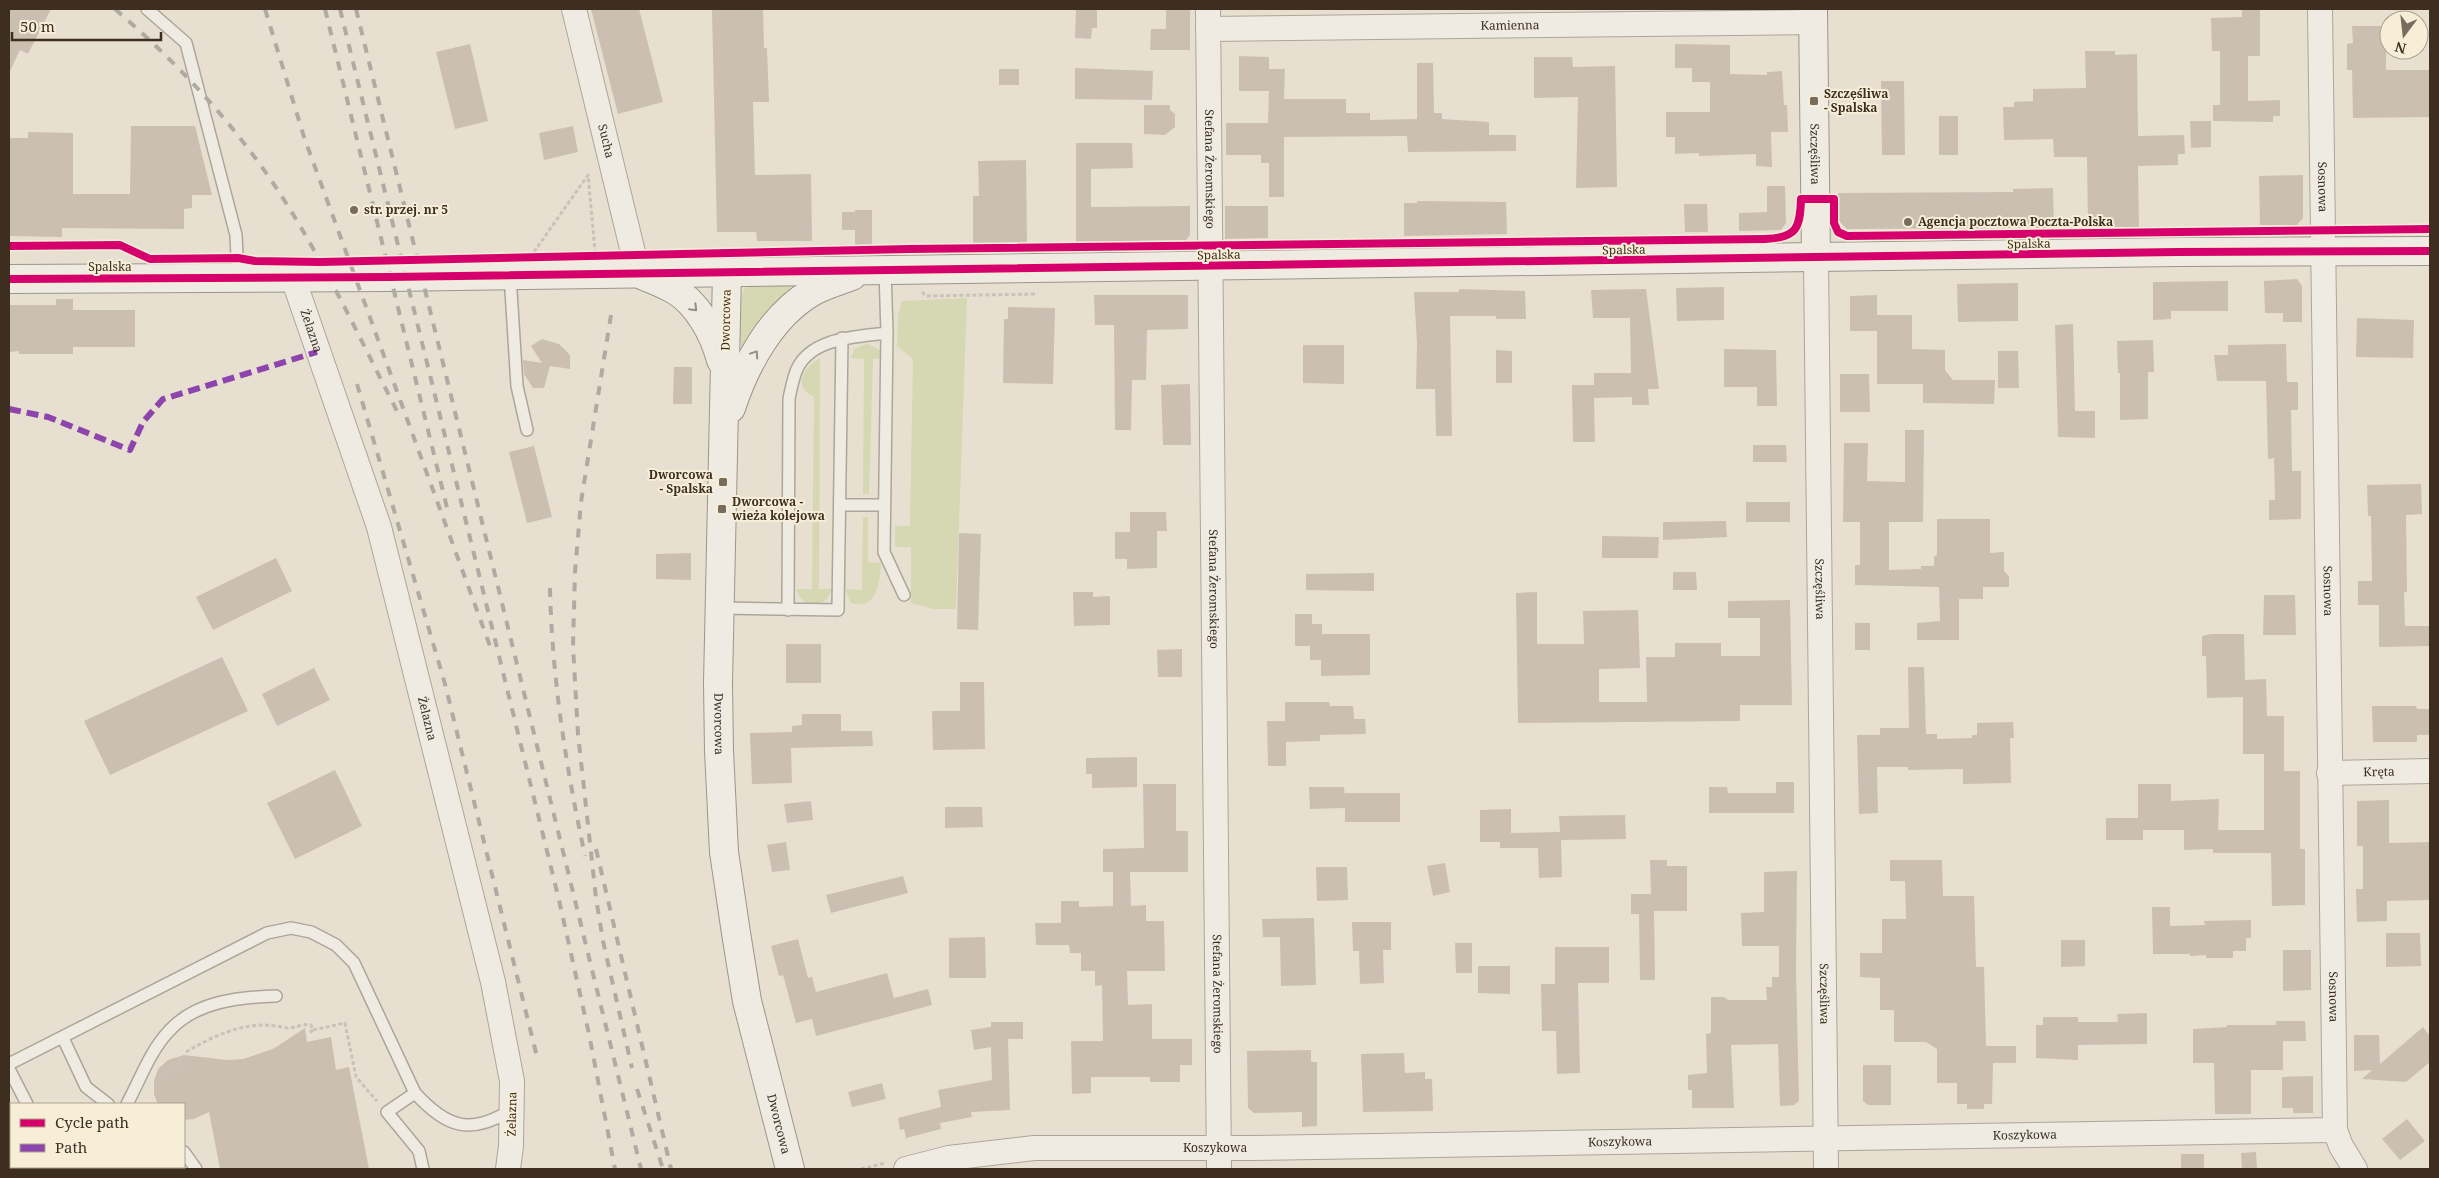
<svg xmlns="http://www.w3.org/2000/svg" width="2439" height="1178" viewBox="0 0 2439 1178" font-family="'Noto Serif',serif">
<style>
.green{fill:#d6d7b3}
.building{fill:#cbbfb2}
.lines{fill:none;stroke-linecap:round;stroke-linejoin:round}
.lane-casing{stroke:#ada599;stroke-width:14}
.street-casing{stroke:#ada599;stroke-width:26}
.secondary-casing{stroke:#9c958a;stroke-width:30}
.path{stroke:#c8c2b9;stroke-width:3;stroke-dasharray:4 2.5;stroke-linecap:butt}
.lane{stroke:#efebe3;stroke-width:11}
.street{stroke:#efebe3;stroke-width:24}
.secondary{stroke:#efebe3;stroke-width:28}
.rail{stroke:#afaaa2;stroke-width:4;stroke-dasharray:9 9;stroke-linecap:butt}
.quiet{stroke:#8e44ad;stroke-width:6;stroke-dasharray:12 6;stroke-linecap:butt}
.cycleway-casing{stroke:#f7eed8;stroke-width:11}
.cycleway{stroke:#d6006c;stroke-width:8}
.oneway{stroke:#968c82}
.poi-dot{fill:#786c5e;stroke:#f7eed8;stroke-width:2}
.labels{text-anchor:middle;stroke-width:4;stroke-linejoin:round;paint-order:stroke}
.street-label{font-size:12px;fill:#3d2e20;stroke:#f7eed8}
.poi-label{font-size:12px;font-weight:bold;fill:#3d2e20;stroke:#f7eed8;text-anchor:start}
</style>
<rect width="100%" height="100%" fill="#e7e0d1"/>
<path class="green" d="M751,285H798L744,351C737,347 739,301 743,292C744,288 747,287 751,285Z
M967,298L956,609H933L911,603V547H895V526H910L913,359L897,346L898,315L902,301Z
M868,344L880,350L883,358L873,359L869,494H863L864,359L851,358C853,348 858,346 868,344Z
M820,358L819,589H832C825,611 803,609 796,589H812L814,397C791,386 804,367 820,358Z
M863,517H868V562L881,563C880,582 877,611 851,603L845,589L862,590Z"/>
<path class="building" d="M9,9H51L28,54L20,50L9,73Z
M591,9H639L663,102L618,114Z
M712,9H763L764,48H767L769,102H753L755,175L811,174L812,241H757L756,232H717Z
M1076,9H1097V28H1092L1091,39L1075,38Z
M1166,9H1190V50H1150L1151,29H1166Z
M2242,9H2260V56H2248V101L2280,100V116H2273V122L2213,121V105H2220V51H2212L2211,18L2242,17Z
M2352,26H2386V70H2430V117L2353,118L2352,70H2347V44L2353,43Z
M470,44L488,121L455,129L436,52Z
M1675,44L1730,45V74L1767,75V72L1782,71L1784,105H1787L1788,132H1771L1772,167L1756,166V154L1699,156V153L1675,154V137H1666V112H1710V82H1692V68H1675Z
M2085,51H2115V55L2137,54L2138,136L2184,135L2185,154H2178V165L2138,166L2139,227H2088L2087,157H2054L2053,139L2004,140L2003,107H2014V102L2033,101V89L2086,88Z
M1239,56L1269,57V69H1285L1284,99H1346V113H1370V120L1417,119V63H1433L1434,113H1442V119L1489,122V135H1516V151L1408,152L1407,136L1284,137V197H1269V163H1261V155H1226V123H1268L1269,91H1239Z
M1534,57H1572L1573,67L1615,66L1617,187L1576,188L1578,97L1534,98Z
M1075,68L1153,71L1152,100L1075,99Z
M999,69H1019V85H999Z
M1881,81H1904L1905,155H1882Z
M1144,105H1170V110L1175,114V127L1165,135L1144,134Z
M1939,116H1958V155H1939Z
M2190,121H2211V147L2191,148Z
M131,126H195L212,195H192V208L184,209V229L62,228V237L9,236V138H28V132L73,133V194H130Z
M573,126L578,152L544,160L539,133Z
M1076,143H1132L1133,168L1091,169V207L1190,206V235L1186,240L1076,242Z
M1026,160L1027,243H973V196H979L978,161Z
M2303,175V218L2297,225H2260L2259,176Z
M1767,186H1785L1786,223L1781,230L1739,231V213L1767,212Z
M2053,188L2054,228L1847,229L1839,221L1838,193L2013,192V189Z
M1417,201L1506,202L1507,234L1404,236V203H1417Z
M1684,204H1707L1708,232H1685Z
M1225,206H1268V238L1225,239Z
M855,210H872V245H855V230H842V212H855Z
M2297,279L2302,286V322H2283V313H2265L2264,281Z
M2228,281V311H2171V319L2153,320V282Z
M2018,283V321L1958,322L1957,284Z
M1724,287V320L1677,321L1676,288Z
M1459,289L1525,291L1526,319H1496V316H1450L1452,436H1436L1435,389H1416L1417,343L1414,292H1459Z
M1646,289L1659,389H1648L1649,405H1632V397L1594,398L1595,442H1573L1572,385H1594V373H1631L1630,318H1593L1591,290Z
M1094,295H1188V329L1147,330L1146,380H1132L1131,430H1115L1114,325H1095Z
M1877,295V315H1912V349L1945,350V370L1953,380H1995L1994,404L1923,403V384H1877V331H1850V296Z
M56,299H73V310H135V347H73V354H19V351L9,352V305H56Z
M1008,307L1055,308L1053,384L1003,383L1004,319H1008Z
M2357,318L2414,320L2413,358L2356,357Z
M2073,324L2075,411H2095V438L2058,437L2055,325Z
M542,339L559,344L570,355V369L550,366L544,388H533L524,374L523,360L542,363L531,346Z
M2153,340L2154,372H2148V419L2120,420V373H2118L2117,341Z
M2286,344L2287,382H2298V410H2291L2292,471H2301V519L2269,520V500H2275L2274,458L2268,459L2266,381H2217L2214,355H2228V345Z
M1303,345H1344V384L1303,383Z
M1724,349L1776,350L1777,406H1757V387H1724Z
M1496,350L1512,351V383H1496Z
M1998,351H2018L2019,388H1998Z
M674,367H692V404H673Z
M1840,374H1869L1870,412H1840Z
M1190,384L1191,445H1163L1161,385Z
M1905,430H1924L1923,522H1889V570L1921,569V566H1934V557L1937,555V519H1990V553L2004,552V571L2009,576V587H1983V599H1959V640H1917V623L1940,621L1939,587L1855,585V565H1860V522H1843L1844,443H1868L1867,481L1905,482Z
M1753,445H1786L1787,462H1753Z
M534,446L552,517L527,523L509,452Z
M2421,484L2422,514L2406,515L2407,592H2404L2405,626H2430V646L2379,647V605H2358V581H2372L2371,516H2368L2367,485Z
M1746,502H1790V522H1746Z
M1130,512H1166L1167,531H1157V568L1127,569V559H1115V532H1130Z
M1726,521L1727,537L1663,540V522Z
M959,533L981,534L978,630L957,629Z
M1602,536L1659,537L1658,558H1602Z
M691,553V580L656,579V554Z
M276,558L292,591L213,630L196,597Z
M1673,572H1696L1697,590H1673Z
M1374,573V591L1306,590V574Z
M1073,592H1093V597L1110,596V625L1074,626Z
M1537,592V644H1584L1583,611L1638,610L1640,668L1599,669V702H1647L1646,657H1675V643H1721V656H1760V618H1728V601L1790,600L1792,705H1740V721L1518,723L1516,593Z
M2264,595H2295L2296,635H2263Z
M1295,614H1312V624H1322V634H1370V675L1321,676V660H1310V646H1295Z
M1855,623H1870V650H1855Z
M2211,634H2244L2245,680L2266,679L2267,716H2284V771H2300V849H2305V905L2272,906L2271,853H2213V849L2184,850V830H2143V840H2106V818H2138V784H2171V801L2219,799L2218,830H2264V754H2243V697L2207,698L2206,656H2202V636Z
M786,644H821V683H786Z
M1182,649V677H1158L1157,650Z
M222,657L248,711L110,775L84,721Z
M1908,667H1924L1926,734H1937V739L1972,738V735H1977V723L2013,722L2014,738H2010L2011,783L1963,784V769L1908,770V767H1877L1878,813L1859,814L1857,735H1880V728H1909Z
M314,668L330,700L277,726L262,694Z
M960,682H984L985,749L933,750L932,711H960Z
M1285,702H1329L1330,706H1353L1354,719H1365L1366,734L1320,735V741L1286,742V766H1268L1267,721H1285Z
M2372,706H2416L2417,709H2430V735H2417V742H2373Z
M802,714H841V731H872L873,746L791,748L792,783L752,784L750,733L792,732V726L802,725Z
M1137,757V787L1092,788V774H1086V758Z
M335,770L362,826L295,859L267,803Z
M1776,782H1794V813H1709V787H1727L1728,793H1776Z
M1143,784H1176V831H1188V872H1130L1131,906L1146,905V921H1164L1165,971H1127L1128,1005L1152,1004V1039H1192V1065H1180V1082H1150V1077H1091V1093L1072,1094L1071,1041H1103L1102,985L1095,986V971H1081V953H1070L1069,945H1036L1035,923H1061V901H1079V907L1113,906V872H1103V849L1144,848Z
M1309,787H1344L1345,797V793H1400V822H1345V808L1310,809Z
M2389,800V843L2430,842V900L2387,901V921L2357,922L2356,889H2363V846H2357V801Z
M811,801L813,820L787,823L784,804Z
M945,807H982L983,827L945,828Z
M1511,809V833L1560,832L1559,816L1625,815L1626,839L1561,840L1562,877L1539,878L1538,848H1500V842H1480V810Z
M786,842L790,870L772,872L767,845Z
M1650,860H1667V866H1687V911H1654L1655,980H1640L1639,914H1631V894H1651Z
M1890,860H1942L1943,896H1974L1976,967H1984L1986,1046H2016V1063H1993L1992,1104H1984V1109H1967V1104H1957V1083H1937V1049L1926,1042H1894V1010H1880V978L1860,977V953H1882V919H1906L1905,881H1890Z
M1445,863L1450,892L1433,896L1427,866Z
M1316,867H1347L1348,900L1317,901Z
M1797,871L1796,969L1799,1101L1794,1105L1780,1106L1778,1044L1731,1045L1734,1108H1692V1090H1688V1075L1707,1073L1706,1034L1711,1033V997H1724L1728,1000H1767L1766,987H1772V977H1779V946H1742L1741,913L1764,912V872Z
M903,876L908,893L831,913L826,895Z
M2152,907H2170V926L2205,925L2204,921L2251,920V938H2246V951H2233V958H2206V955L2190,956V954H2153Z
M1314,918L1316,985L1281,986L1280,937H1263L1262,919Z
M1352,922H1391V950H1383L1384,983L1360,984L1359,951H1353Z
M2386,933H2420L2421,966L2386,967Z
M985,937L986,978H949V938Z
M798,939L808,978L812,977L816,992L887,973L894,998L928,989L932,1005L816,1036L812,1019L796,1023L783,975L779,976L771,946Z
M2061,940H2085V966L2061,967Z
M1455,943H1472V973H1456Z
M1555,947H1609V983H1578L1580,1073L1557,1074L1556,1031H1542L1541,984H1555Z
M2283,950H2311V990L2283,991Z
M1478,966H1510V994L1478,993Z
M2147,1013V1044L2078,1045V1060L2036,1058V1025H2043V1017H2078V1022H2118L2117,1014Z
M2276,1021H2305L2306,1041H2283V1070H2251V1114H2215L2214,1063H2193V1029L2227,1027V1025H2276Z
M991,1022H1023V1039H1008L1010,1110L971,1112L972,1117L940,1123L941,1129L906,1138L904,1129L900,1130L898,1118L941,1107L938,1090L992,1080L991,1047L974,1050L971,1030L991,1027Z
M2423,1027L2430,1036V1062L2406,1082L2362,1079L2372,1070L2354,1071V1035H2379L2380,1064Z
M305,1028L307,1042L331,1037L336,1070L349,1067L369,1169H220L209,1112L194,1119L184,1120V1104H158L154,1094V1081L158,1069L168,1060L184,1055L227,1060L243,1059L273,1049Z
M1311,1050V1062H1317V1126L1302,1127V1112L1254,1113L1248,1108L1247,1051Z
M1404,1053L1405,1073L1425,1072V1079H1432L1433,1111L1363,1112L1361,1054Z
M1863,1065H1891V1105H1868L1863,1101Z
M2313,1076V1113H2293V1108H2282V1077Z
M882,1083L886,1099L852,1107L848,1092Z
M2407,1119L2425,1141L2400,1160L2382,1139Z
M2256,1152L2257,1169H2242L2241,1153Z
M2181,1154H2204V1169H2181Z"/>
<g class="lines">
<defs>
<path id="lane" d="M147,9L186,43L236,235L238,277
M885,270L887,333L884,552L904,595
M510,275L517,386L527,430
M841,505H884
M720,608L838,610L842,338
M788,610L789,399C791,389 793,378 797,369C812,337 858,337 887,333
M63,1038L86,1087L108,1104
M9,1064L267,933L291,928L311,932L336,945L354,963L415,1093C446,1127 470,1136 511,1110
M9,1069L27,1104
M415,1093L387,1112L419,1151L423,1169
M127,1104C140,1080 150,1051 169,1031C196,1001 240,997 276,996
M184,1152L196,1169
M59,1167L60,1169"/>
<g id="street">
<path id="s1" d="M574,9L638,273"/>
<path id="s2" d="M1208,9L1219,1169"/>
<path id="s3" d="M2320,9L2335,1130L2341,1146L2355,1169"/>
<path id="s4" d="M1208,29L1813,22"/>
<path id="s5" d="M1816,259L1826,1169"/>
<path id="s6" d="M293,278L379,527L493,982L512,1081L511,1146L508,1169"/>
<path id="s7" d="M2329,773L2430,771"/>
<path id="s8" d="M906,1169L949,1158L1034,1148H1252L2335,1130"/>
</g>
<g id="secondary">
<path id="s9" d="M1813,9L1816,259"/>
<path id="s10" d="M727,272L718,683L719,751L724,852L736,933L747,1001L790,1169"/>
<path d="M644,276C654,280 664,284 673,289C698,303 714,334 721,360"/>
<path d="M9,279L390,277L2178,252L2430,251"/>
<path d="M731,408C745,365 771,316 812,292C824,285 839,281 852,276"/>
</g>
</defs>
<use href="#lane" class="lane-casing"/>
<use href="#street" class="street-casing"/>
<use href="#secondary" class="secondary-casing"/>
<path class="path" d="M534,252L588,175L595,251
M922,292L926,296L1036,294
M313,1030L345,1023L356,1077L377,1101
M186,1052C210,1038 236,1025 265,1025C273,1025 281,1027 288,1028C296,1028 303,1023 311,1025L313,1030L308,1034
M182,1057L179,1067L186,1073
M159,1081L172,1068L179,1067
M861,1169L885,1163"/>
<use href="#lane" class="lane"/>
<use href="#street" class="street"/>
<use href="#secondary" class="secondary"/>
<path class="rail" d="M115,9C174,60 227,116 271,180C321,254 359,337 400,417
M265,9L304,137L490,646
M325,9L449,516
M340,9L559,900L589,1034L615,1169
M356,9L641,1169
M611,315L581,502L575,572L573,646L578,734L596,898L603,941L632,1068
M357,384L445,684L538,1061
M550,588C552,679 566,767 585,856
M596,849L671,1169
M637,1089L663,1169"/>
<path class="quiet" d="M9,409L48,417L130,450L143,422L163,399L317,352"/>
<defs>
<path id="cycleway" d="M9,246L120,245L150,259L238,258L255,261L320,262L909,249L1765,239C1797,238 1800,228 1801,199H1834V223L1838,232L1847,236L2430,229
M9,279L390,277L2178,252L2430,251"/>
</defs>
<use href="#cycleway" class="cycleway-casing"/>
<use href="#cycleway" class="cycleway"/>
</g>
<defs><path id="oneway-chevron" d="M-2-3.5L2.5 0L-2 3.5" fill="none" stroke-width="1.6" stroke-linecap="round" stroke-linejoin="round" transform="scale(1.25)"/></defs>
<g class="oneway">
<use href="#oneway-chevron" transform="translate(694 308) rotate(45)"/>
<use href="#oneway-chevron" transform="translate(755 354) rotate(-56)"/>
</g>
<g class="poi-dot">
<rect x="1809" y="96" width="10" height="10" rx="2.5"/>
<circle cx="354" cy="210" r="5"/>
<circle cx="1908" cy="222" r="5"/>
<rect x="718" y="477" width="10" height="10" rx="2.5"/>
<rect x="717" y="504" width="10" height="10" rx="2.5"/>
</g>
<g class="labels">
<g class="street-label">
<text dy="4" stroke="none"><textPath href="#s4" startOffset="302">Kamienna</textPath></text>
<text dy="4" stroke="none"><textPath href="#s1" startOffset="136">Sucha</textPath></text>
<text dy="4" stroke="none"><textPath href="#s9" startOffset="145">Szczęśliwa</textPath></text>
<text dy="4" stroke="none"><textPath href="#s2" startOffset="160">Stefana Żeromskiego</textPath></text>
<text dy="4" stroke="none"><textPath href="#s3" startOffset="178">Sosnowa</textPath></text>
<text transform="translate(2029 244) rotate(-1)" y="4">Spalska</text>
<text transform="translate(1624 250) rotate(-1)" y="4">Spalska</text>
<text transform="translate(1219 255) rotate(-1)" y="4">Spalska</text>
<text x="110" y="271">Spalska</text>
<text transform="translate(726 320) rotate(-89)" y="4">Dworcowa</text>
<text dy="4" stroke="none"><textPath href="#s6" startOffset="56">Żelazna</textPath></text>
<text dy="4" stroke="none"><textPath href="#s2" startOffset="580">Stefana Żeromskiego</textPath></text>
<text dy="4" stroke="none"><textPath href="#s5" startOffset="330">Szczęśliwa</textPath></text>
<text dy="4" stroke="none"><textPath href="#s3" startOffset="582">Sosnowa</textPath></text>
<text dy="4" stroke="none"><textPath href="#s6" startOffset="461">Żelazna</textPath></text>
<text dy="4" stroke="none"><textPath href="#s10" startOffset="452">Dworcowa</textPath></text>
<text dy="4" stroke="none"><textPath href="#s7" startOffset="50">Kręta</textPath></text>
<text dy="4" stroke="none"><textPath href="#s2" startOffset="985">Stefana Żeromskiego</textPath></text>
<text dy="4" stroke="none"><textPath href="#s5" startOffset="735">Szczęśliwa</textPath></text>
<text dy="4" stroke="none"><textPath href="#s3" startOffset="988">Sosnowa</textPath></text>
<text transform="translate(512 1114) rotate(-89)" y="4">Żelazna</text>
<text dy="4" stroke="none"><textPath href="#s10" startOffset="858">Dworcowa</textPath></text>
<text dy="4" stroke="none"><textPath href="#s8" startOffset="1121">Koszykowa</textPath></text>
<text dy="4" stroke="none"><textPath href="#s8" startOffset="716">Koszykowa</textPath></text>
<text dy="4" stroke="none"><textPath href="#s8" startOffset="311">Koszykowa</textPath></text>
</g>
<g class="poi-label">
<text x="1824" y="98">Szczęśliwa<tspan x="1824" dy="14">- Spalska</tspan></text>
<text x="364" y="214">str. przej. nr 5</text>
<text x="1918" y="226">Agencja pocztowa Poczta-Polska</text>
<text x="713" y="479" text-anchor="end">Dworcowa<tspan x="713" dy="14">- Spalska</tspan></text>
<text x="732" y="506">Dworcowa -<tspan x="732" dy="14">wieża kolejowa</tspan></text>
</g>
</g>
<rect width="2439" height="1178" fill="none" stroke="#3d2e20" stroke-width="20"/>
<rect x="10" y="1103" width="175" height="65" fill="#f7eed8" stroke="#ada18e"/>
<rect x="20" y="1119" width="25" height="8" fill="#d6006c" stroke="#ada18e"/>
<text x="55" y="1128" font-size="15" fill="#3d2e20">Cycle path</text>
<rect x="20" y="1144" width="25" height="8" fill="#8e44ad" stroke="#ada18e"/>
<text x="55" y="1153" font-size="15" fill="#3d2e20">Path</text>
<g transform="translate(2404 35) rotate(195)"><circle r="24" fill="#f7eed8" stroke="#ada18e"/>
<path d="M0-4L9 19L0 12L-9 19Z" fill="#786c5e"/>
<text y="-8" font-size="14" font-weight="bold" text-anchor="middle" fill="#3d2e20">N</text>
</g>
<path d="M12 32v8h149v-8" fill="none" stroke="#3d2e20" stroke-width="2.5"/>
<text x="20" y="32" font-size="15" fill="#3d2e20" stroke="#f7eed8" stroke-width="4" paint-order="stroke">50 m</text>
</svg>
